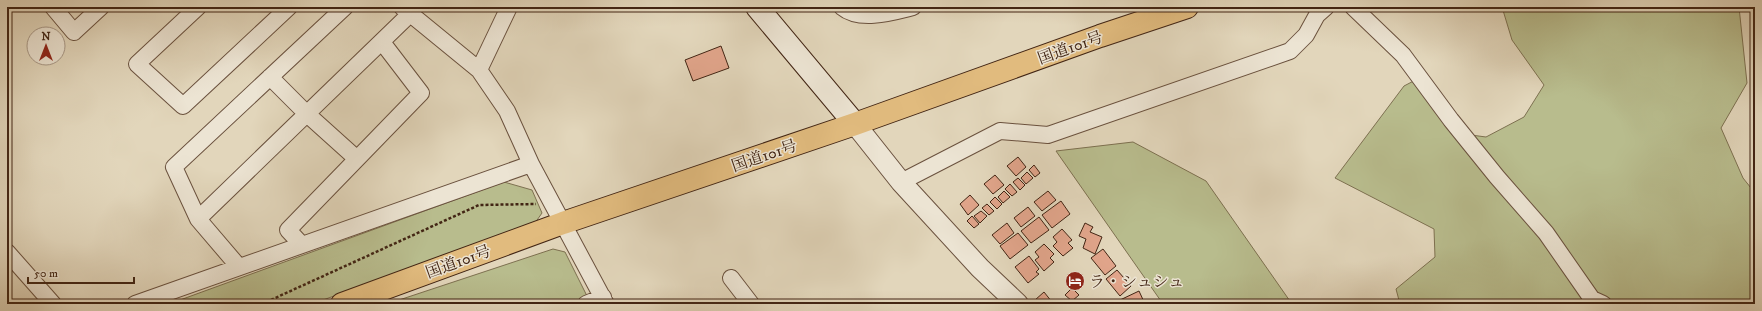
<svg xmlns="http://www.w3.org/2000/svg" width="1762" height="311" viewBox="0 0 1762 311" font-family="'IM FELL DW Pica','Noto Serif JP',serif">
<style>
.green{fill:#b8bc8d;stroke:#7d7050}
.building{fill:#e1a58b;stroke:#422514}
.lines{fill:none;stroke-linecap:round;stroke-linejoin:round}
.minor-casing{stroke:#6a513e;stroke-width:18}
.tertiary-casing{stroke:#6a513e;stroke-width:22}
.secondary-casing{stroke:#422514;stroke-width:24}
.trunk-casing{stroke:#422514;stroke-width:24}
.path{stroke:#422514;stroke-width:2.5;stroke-dasharray:3 2;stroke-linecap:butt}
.minor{stroke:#ece4d3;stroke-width:16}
.tertiary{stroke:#ece4d3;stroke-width:20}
.secondary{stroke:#ece4d3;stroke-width:22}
.trunk{stroke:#e1bb7e;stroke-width:22}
.labels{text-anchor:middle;stroke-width:3;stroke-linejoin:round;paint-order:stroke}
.street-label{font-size:16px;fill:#422514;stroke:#ece4d3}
.poi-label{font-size:16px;fill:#422514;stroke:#ece4d3;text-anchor:start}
</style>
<rect width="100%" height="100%" fill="#e2d6bb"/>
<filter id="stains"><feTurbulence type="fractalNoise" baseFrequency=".005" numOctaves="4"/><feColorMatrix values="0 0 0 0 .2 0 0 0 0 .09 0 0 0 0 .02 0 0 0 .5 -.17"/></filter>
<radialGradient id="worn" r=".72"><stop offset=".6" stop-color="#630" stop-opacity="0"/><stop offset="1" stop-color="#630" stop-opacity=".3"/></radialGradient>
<path class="green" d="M1502,7H1739L1747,83L1721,128L1743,178L1755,193V304H1400L1396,289L1435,257L1434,229L1335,178L1404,86L1427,74L1471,135L1486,137L1524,117L1544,85L1512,40Z
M1133,142L1206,181L1292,304H1163L1056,151Z
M504,182L532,190L542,213L535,223L312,304H169Z
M553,249L565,252L588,298L575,304H387Z"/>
<path class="building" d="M721,46L729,68L693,81L685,60Z
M1018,157L1026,167L1016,176L1007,166Z
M1034,165L1040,173L1035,177L1029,170Z
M1027,172L1033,178L1026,184L1021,178Z
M995,175L1004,185L993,194L984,184Z
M1018,178L1025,185L1020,190L1013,182Z
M1010,184L1017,192L1012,196L1005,189Z
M1004,191L1010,197L1003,203L998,197Z
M1048,191L1056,200L1042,211L1034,202Z
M970,195L979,205L968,215L960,204Z
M995,197L1002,204L997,209L990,202Z
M1061,201L1070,214L1052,228L1042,215Z
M987,204L994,211L989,215L982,208Z
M1028,207L1035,216L1021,227L1014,218Z
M981,211L987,216L980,223L974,216Z
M972,216L979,224L974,228L967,221Z
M1039,217L1049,230L1031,243L1021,231Z
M1007,223L1014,233L1000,244L992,235Z
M1085,223L1093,227L1090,232L1102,237L1095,254L1083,248L1086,239L1079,236Z
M1062,229L1072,240L1068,243L1073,248L1063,256L1053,246L1057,242L1053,237Z
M1018,233L1028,245L1010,259L1000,246Z
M1044,244L1054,254L1050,258L1054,262L1044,271L1035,260L1039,257L1035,252Z
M1103,249L1116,266L1105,275L1091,258Z
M1029,256L1039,269L1036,272L1039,274L1028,283L1015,267Z
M1117,270L1131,286L1120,296L1106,279Z
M1072,288L1079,295L1072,301L1065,295Z
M1139,291L1145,304H1122L1120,300Z
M1044,292L1052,302L1049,304H1039L1035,300Z"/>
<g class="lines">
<defs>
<path id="minor" d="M53,7L74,32L101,7
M198,7L137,64L183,106L289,7
M402,7L479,70L507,111L531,164L606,304
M842,7C860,22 893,12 913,7
M1353,7L1403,55L1451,120L1497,177L1546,233L1592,299L1603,304
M479,70L509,7
M270,77L307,114L357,159
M901,182L1000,131L1048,135L1290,51L1306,35L1317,15L1326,7
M198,219L410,14
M302,245L288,230L421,93L382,42
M7,252L53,304
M239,267L198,219L174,167L345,7
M731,278L751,304
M135,304L531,164
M586,304L603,297"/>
<path id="tertiary" d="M855,124L901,182L980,268L1018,304"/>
<path id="secondary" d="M757,7L855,124"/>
<path id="trunk" d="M342,304L563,223L855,124L1100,36L1187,7"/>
</defs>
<use href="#minor" class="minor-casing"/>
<use href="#tertiary" class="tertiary-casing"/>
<use href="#secondary" class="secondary-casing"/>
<use href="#trunk" class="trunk-casing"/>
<path class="path" d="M262,304L479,205L536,204"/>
<use href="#minor" class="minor"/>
<use href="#tertiary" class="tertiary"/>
<use href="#secondary" class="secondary"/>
<use href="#trunk" class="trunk"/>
</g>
<defs>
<symbol id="hotel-disc" viewBox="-11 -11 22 22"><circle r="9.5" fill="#8f2418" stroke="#ece4d3"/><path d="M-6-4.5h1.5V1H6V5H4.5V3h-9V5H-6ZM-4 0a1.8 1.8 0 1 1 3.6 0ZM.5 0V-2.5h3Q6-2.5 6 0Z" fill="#fff"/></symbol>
</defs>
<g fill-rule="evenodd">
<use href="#hotel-disc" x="1064" y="270" width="22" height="22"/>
</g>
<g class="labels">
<g class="street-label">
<text transform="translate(1070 47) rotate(-20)" y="6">国道101号</text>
<text transform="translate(764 155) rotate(-19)" y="6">国道101号</text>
<text transform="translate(458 261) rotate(-20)" y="6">国道101号</text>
</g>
<g class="poi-label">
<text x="1089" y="287">ラ・シュシュ</text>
</g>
</g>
<rect width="1762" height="311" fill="none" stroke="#e2d6bb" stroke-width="24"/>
<rect x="8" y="8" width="1746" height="295" fill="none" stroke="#422514" stroke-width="2"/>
<rect x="12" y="12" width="1738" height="287" fill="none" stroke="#422514"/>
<g transform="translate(46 46)"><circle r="19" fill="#ece4d3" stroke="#a89887"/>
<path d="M0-3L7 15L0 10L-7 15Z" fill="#8f2418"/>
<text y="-6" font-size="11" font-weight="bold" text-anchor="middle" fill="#422514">N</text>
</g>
<path d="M28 277v6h106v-6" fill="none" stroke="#422514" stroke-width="2"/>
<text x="34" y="277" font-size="12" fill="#422514" stroke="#ece4d3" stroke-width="3" paint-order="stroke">50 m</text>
<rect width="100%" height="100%" filter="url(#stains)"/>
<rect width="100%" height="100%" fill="url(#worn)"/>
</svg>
